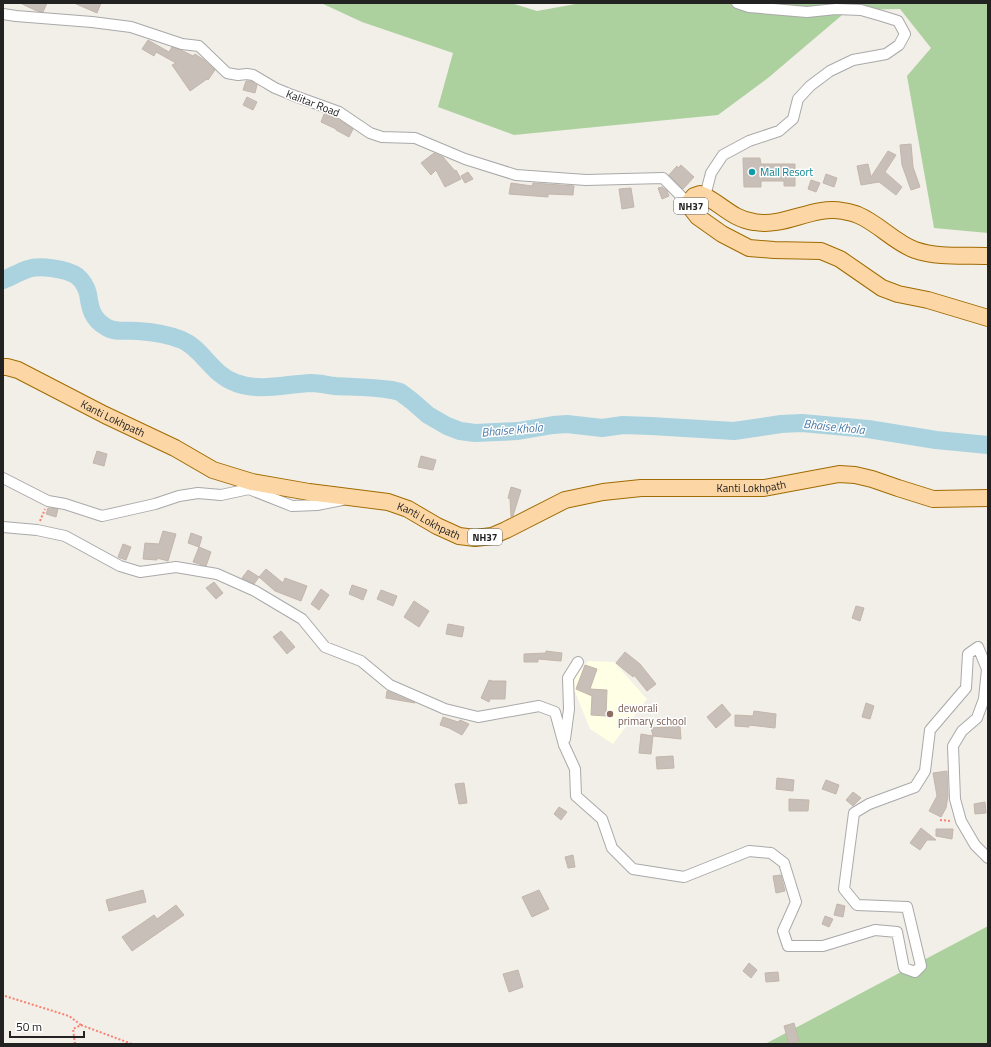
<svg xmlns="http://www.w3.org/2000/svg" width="991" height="1047" viewBox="0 0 991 1047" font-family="'Titillium Web',sans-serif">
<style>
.education{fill:#ffffe5}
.forest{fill:#add19e}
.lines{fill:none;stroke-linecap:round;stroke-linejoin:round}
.river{stroke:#aad3df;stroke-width:18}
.building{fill:#c7bfb8;stroke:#c4b6ab}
.minor-casing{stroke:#a9a9a9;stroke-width:12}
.primary-casing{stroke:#a06b00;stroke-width:18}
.path{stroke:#fa8072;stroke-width:2;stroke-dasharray:2 2;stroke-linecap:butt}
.minor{stroke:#fff;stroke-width:10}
.primary{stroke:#fcd6a4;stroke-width:16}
.culture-dot{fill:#0f9aa8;stroke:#fff;stroke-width:1.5}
.education-dot{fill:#8d6e63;stroke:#fff;stroke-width:1.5}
.labels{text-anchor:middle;stroke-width:3;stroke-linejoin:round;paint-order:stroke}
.shield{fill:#fff;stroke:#646464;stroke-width:1}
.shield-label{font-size:10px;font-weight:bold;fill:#222}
.street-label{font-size:11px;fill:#222;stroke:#fff}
.culture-label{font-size:11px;fill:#0d838f;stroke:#fff;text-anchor:start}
.education-label{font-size:11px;fill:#785e54;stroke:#fff;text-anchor:start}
.water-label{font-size:12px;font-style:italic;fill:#4a7aab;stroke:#fff}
</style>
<rect width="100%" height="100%" fill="#f2efe9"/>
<path class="education" d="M588,661L614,662L647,699L613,744L590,729L571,682Z"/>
<path class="forest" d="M321,3H511L537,11L581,3H988V233L934,228L907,76L931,48L900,9L848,10L768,78L718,115L514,135L438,107L453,53L362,22Z
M988,926V1044H765Z"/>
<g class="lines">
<path class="river" d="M3,280C11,277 19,272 28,269C40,265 67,269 77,276C82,280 87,288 88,294C90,308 92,319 106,327C115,333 127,330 138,331C153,332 168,334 182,340C202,348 212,375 236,383C260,392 286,384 311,383C319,383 327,385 335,386C354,387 373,387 392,390L400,392L412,401L428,415L447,426L460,431L475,433L518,431L553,425L567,424L602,428L623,425L651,426L734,431L781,424L802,423L868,429L936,440L988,445"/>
</g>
<path class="building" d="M20,3H47L43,12L37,11Z
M74,3H101L97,13Z
M148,40L169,52L172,47L183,51L193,56L195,54L204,60L215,70L208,80L207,79L190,91L172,65L176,63L156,52L154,56L142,49Z
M246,81H251L257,85L255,93L243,90Z
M247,97L257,102L253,110L243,105Z
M324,114L336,118L353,129L349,137L336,130V129L321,122Z
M911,144L913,167L920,187L911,190L902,165L900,145Z
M888,151L896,155L885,172L902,187L896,195L879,182L861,185L857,166L868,164L871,177Z
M434,153L443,157L455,171L456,170L461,179L445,187L436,170L431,175L421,163Z
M743,158H760L761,164H795V186H784V181H761V187H744Z
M681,165L694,177L683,189L669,175L677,166L678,168Z
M468,172L473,179L465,183L461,176Z
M826,174L837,178L834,187L823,183Z
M811,180L820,183L816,192L808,189Z
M511,183L532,186L533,183L574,186L573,195L548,194V197L509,194Z
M662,187L667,191L669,196L662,199L658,188Z
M631,188L634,207L622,209L619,189Z
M97,451L107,454L104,466L93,463Z
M421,456L436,460L433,470L418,467Z
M511,487L521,490L513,516L511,517L510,499L508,498Z
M48,508L58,509L56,517L46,514Z
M163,531L176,534L168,561L157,558V560L143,559L145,543L159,544Z
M191,533L202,537L199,547L188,543Z
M123,544L131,547L126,560L118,557Z
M199,547L211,552L206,566L193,562Z
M266,569L283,583L285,578L307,586L301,601L275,591L259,577Z
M248,570L259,577L254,584L242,578Z
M214,582L223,593L216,599L206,588Z
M352,585L367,590L363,600L349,594Z
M321,589L329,595L319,610L311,604Z
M381,590L397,596L393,606L377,599Z
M414,601L429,611L419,627L404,617Z
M856,606L864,608L860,621L852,618Z
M448,624L464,627L462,637L446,634Z
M281,631L295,647L287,654L273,637Z
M546,651L562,653L561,661L538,659V662H524V654L546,653Z
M625,652L640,664L656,684L647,691L634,675L633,677L616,663Z
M585,665L597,669L590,689L607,690L606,716L591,715L592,696L576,689Z
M489,680L492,681H506L505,699H490L489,702L481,698Z
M387,691L415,703L386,698Z
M866,703L874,706L870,719L862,717Z
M722,704L731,715L716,728L707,717Z
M754,711L776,714L775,728L749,725V727L735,726V715L753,716Z
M443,717L458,722L460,720L469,724L462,735L449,728L440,725Z
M680,726L681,739L653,736L651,754L639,753L641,734L653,736L651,728Z
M673,756L674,768L657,769L656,757Z
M947,771L948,796L946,808L941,817L929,811L937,796L933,773Z
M777,778L794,780L793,791L776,789Z
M826,780L839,785L836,794L822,789Z
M464,783L467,803L459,804L455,784Z
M853,792L861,798L853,806L846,800Z
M789,799L809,800L808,811H789Z
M985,802L986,813L975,814L974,804Z
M559,807L567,812L561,820L554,814Z
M921,828L936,840H927L920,850L910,843Z
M936,829H953L952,839L936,836Z
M573,855L575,867L568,868L565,857Z
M781,875L785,891L776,893L773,876Z
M143,890L146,902L109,911L106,900Z
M539,890L549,909L532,917L522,897Z
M837,904L845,906L843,917L834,915Z
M176,905L184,915L132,951L122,937L154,915L157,919Z
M825,916L833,919L829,927L822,924Z
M749,963L757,970L751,978L743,971Z
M518,970L523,987L509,992L503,974Z
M778,972L779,981L766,982L765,973Z
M794,1023L799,1041L789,1044L784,1026Z"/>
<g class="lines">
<defs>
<path id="minor" d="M3,14L16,16L92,22L131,27L182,44L199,46L227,73L238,75L247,74L253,75L275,88L292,95L339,112L370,133L382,137L415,138L465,159L516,175L586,180L663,178L690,205
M705,196L711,173L723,155L749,141L779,131L793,119L798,99L810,86L830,71L853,60L886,54L899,45L905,34L898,21L882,16L861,10L836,9L807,12L749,7L737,3
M3,478L48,501L65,504L102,516L155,504L179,496L198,493L221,495L249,489L292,506L317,505L342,500
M3,527L37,530L65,536L120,566L140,572L176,567L217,574L255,591L302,619L325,647L361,661L390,685L445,709L478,717L539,706L555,712L564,745L575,769L576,796L602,819L612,848L633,869L684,877L749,851L771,853L784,863L796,902L783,931L788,946H823L875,930L897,932L904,968L915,972L921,966L907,907L857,905L844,889L854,813L869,804L915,787L925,771L930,730L966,688L968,654L978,647L987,669L984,699L977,718L962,731L953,746L955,799L961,821L975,845L988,858
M565,739L569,709L568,678L578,662"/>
<g id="primary">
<path d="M988,256C965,255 938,258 915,250C895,243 878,223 858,215C854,213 848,212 843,211C812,205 785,228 754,222C731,219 719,201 700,194L694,196L690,201L691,208L698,217L722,234L749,248L774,250L821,251L840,259L882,288L898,294L928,300L988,318"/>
<path id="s1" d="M3,367H7L18,370L105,415L175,448L213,470L252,482L309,492L388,502L408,509L437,526L459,536L475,538L492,536L506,530L565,500L603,492L641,488H764L839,474L855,475L872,479L898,488L933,499L988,498"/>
</g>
</defs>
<use href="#minor" class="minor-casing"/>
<use href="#primary" class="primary-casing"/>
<path class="path" d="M40,521L45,509
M940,820L951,821
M5,996L69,1016L81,1025L73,1029L75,1044
M81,1025L132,1044"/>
<use href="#minor" class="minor"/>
<use href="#primary" class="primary"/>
</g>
<circle class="culture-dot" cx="752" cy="172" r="4"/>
<circle class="education-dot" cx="610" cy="714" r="4"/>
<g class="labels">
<g class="shield">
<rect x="674" y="198" width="34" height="16" rx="3"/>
<rect x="468" y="529" width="34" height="16" rx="3"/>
</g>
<g class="shield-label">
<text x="691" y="210">NH37</text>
<text x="485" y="541">NH37</text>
</g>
<g class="street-label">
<text transform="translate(313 103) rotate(21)" y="4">Kalitar Road</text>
<text dy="4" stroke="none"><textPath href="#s1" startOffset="122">Kanti Lokhpath</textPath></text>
<text dy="4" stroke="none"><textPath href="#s1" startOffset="794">Kanti Lokhpath</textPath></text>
<text dy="4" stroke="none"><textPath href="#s1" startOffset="458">Kanti Lokhpath</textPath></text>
</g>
<g class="culture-label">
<text x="760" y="176">Mall Resort</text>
</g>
<g class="education-label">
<text x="618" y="712">deworali<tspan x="618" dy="13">primary school</tspan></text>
</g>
<g class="water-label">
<text transform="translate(834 427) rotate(6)" y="4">Bhaise Khola</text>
<text transform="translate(512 430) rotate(-5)" y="4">Bhaise Khola</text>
</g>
</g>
<rect width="991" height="1047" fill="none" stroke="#222222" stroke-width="8"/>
<path d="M10 1031v6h74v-6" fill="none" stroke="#222222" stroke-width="2"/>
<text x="16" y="1031" font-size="12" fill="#222222" stroke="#ffffff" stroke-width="3" paint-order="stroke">50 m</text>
</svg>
